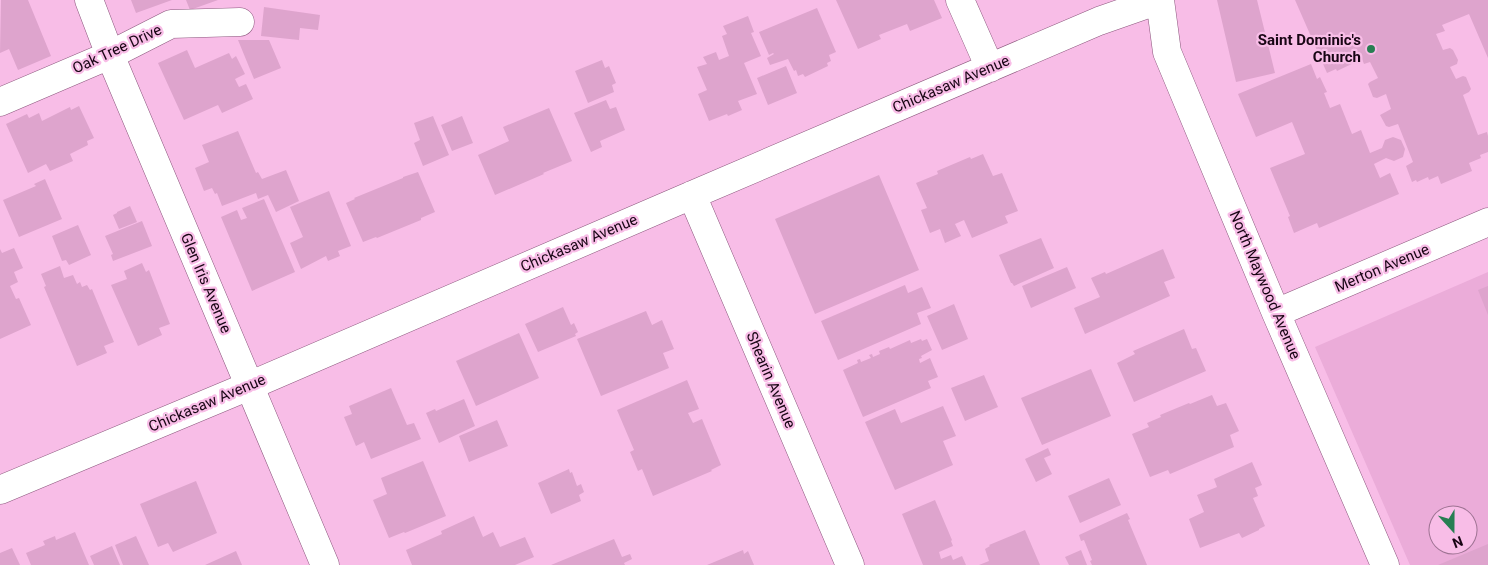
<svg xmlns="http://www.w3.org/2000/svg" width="1488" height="565" viewBox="0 0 1488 565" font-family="Roboto,sans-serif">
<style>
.built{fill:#ebacd9;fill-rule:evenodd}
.building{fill:#dea4cd}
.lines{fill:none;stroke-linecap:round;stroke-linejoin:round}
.minor-casing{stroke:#8c587e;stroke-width:29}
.minor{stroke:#fff;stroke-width:28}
.poi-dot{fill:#277e52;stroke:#f8bde7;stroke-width:2}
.labels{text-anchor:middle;stroke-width:4.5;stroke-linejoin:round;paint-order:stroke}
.poi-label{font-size:15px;font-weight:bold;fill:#180514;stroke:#f8bde7;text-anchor:end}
.street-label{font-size:15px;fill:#180514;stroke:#f8bde7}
</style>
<rect width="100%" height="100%" fill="#f8bde7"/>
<path class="built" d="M1488,272V565H1410L1315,347ZM1438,515H1468V545H1438Z"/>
<path class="building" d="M1,0H28L51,56L18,70L9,49L0,53Z
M131,0H172L136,13Z
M186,0H218L190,10Z
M836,0H934L942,18L910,31L907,24L879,35L881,39L858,49Z
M1217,0H1257L1275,73L1236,82Z
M1295,0H1488V58L1469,14L1442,25L1445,31L1436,34L1443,50L1450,48L1453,50L1458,60L1457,64L1450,67L1456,79L1463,76L1466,77L1471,89L1469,92L1463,95L1478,135L1487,132L1488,136V152L1480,155L1481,158L1469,163L1472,171L1441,184L1438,176L1429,180L1428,177L1417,182L1416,180L1412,182L1406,166L1413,162L1398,124L1389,127L1386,126L1380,115L1391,109L1386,94L1377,98L1373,97L1368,84L1370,82L1378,78L1370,62L1364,64L1362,59L1337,71L1336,69L1327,73Z
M264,7L320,15L318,30L300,28L299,40L261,36Z
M817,8L836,52L829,55L831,61L827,63L828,66L805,77L803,74L798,76L796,70L794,71L788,59L770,65L767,58L774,54L773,53L769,55L759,32Z
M748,16L754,32L751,33L761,56L744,63L757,94L738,101L742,110L728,116L727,114L709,121L698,94L707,90L697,67L707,64L703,57L716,52L719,60L729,56L722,36L727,34L723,26Z
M238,40H269L281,68L254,79Z
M187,50L195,68L229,53L232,59L236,56L245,74L235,79L239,87L246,84L253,99L222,113L218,105L184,120L158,63Z
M602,60L605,68L609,66L616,83L612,85L614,92L588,103L575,71Z
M1311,64L1317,79L1320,77L1327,92L1324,93L1330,108L1340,104L1352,134L1361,130L1370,153L1382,148L1385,140L1393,137L1401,140L1405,149L1403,157L1394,161L1386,158L1374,164L1380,178L1390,173L1399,194L1319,228L1317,223L1294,233L1288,217L1290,216L1270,168L1305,154L1292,122L1256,137L1238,94Z
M786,66L797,93L768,105L757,78Z
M606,100L610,109L616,107L625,130L600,141L602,147L591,152L574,113Z
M79,106L94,138L87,141L88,145L70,154L73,161L50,171L46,164L28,173L6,124L27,114L29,118L39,113L42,121L70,107L71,110Z
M549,108L572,161L543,173L544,174L495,195L478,155L509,141L503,127Z
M433,116L449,155L423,166L414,143L420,140L414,123Z
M462,116L473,143L452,151L441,125Z
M238,131L256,173L258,172L262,179L286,170L299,201L276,212L268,195L258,199L256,193L222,206L217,193L215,194L212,188L204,191L195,168L209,162L202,145Z
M983,154L993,176L1002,173L1018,211L1005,216L1008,223L972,238L964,220L955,224L961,236L945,243L940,229L930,233L921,210L927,208L916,183L938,174L937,171L970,157L971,159Z
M418,172L435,212L421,218V220L377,238L376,237L363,242L346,203L355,199L354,198L403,178V177Z
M879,175L919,270L815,314L775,219Z
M45,179L62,219L19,237L3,200L36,186L34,184Z
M329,191L351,246L338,251L340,256L328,261L326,256L301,269L290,243L303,237L290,207Z
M264,199L295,272L252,291L221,217L237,210L241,220L247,218L242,208Z
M130,206L137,222L119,229L113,215L117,213V212Z
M142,221L152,246L113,261L111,255L113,254L105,236Z
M78,225L91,255L69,265L66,260L62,261L52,236Z
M1041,238L1054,268L1014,286L1012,283H1011L999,255Z
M14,248L23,268L14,272L18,282L10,286L16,299L19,298L31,325L0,339V249L2,253Z
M1163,249L1175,278L1164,282L1170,296L1085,334L1074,308L1100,297L1091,278L1105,272L1106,274Z
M142,263L146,272L149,270L170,324L159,328L162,335L138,346L111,285L127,279L124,271Z
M60,266L64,278L73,275L77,284L80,282L82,287L87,285L90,290L92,289L114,342L104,346L107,353L77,366L44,287L46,286L41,274Z
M1067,267L1076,288L1031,308L1022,286Z
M905,285L908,293L922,287L931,308L917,313L921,324L838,360L821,321Z
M1488,286V315L1478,290Z
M954,304L968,339L942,350L927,316Z
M563,307L571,325L574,323L578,332L575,334L576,336L538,352L525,324Z
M646,311L652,325L662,320L674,349L663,353L669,368L601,396L577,339Z
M1184,329L1192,349L1196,348L1206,371L1134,402L1117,363L1135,354L1133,351Z
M519,333L539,378L476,406L456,361Z
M921,339L922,341L927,339L932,350L921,356L922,358L919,359L920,363L930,358L938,377L928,381L931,388L863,417L843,370L858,363L857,360L860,359L861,362L871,358L869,355L872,354L873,357L880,354L879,351L889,347L890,349L910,340L911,343Z
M1091,369L1111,416L1042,445L1021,398Z
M984,375L998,407L965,421L951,388Z
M687,380L699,409L688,413L693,423L702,419L721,465L711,470L712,471L653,496L642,469L638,471L630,452L634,450L617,410Z
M391,388L407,425L414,423L421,439L371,459L364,442L356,446L344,417L352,414L349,406Z
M1212,395L1217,406L1226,403L1239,431L1230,435L1234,447L1170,474L1168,470L1150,477L1132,434L1149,427L1147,423L1161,417L1160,415L1189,403L1190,404Z
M464,399L475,426L439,443L426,413L435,409L436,411Z
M943,406L956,436L943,441L953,465L895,490L865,422L895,409L901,423Z
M497,420L508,446L469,462L459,436Z
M1048,448L1051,455L1044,458L1052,474L1036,482L1025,459Z
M423,461L446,516L405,533L404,532L389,538L373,500L387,494L381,478Z
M1252,462L1262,485L1255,488L1258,496L1253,498L1265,526L1259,529V530L1242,538L1239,533L1200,548L1189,519L1204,512L1197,495L1217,487L1214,479Z
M569,469L570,473L572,472L577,486L581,484L584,492L579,495L581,501L551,514L538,483Z
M1109,478L1121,505L1080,523L1068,496Z
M196,481L217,533L173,552L168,543L158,547L140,504Z
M935,500L952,540L951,541L953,546L939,552L941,559L951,555L953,560L962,556L966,565H923L902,514Z
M1127,513L1130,519L1128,520L1147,565H1092L1090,561L1092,560L1084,540L1081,541L1079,535Z
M474,516L483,537L493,532L500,547L525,537L534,557L515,565H412L406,550L442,534L441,531Z
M1025,530L1040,565H979L989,561L985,549L990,546L989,545Z
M75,532L89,565H31L26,553L45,545L43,541L55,536L56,540Z
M136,536L149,565H123L115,545Z
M614,539L622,557L630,554L632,559L624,563L625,565H551Z
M1488,544V565H1438Z
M112,546L120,565H94L90,556Z
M12,548L20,565H0V553Z
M743,550L744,554L748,551L754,565H707Z
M1081,550L1087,565H1069L1065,557Z
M236,551L242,565H205Z"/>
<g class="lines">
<defs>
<path id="minor" d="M89,0L110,55L325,565
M960,0L990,68
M1160,0L1167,52L1276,313L1385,565
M0,102L110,55L171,24L240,22
M692,195L850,565
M1276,313L1488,222
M0,490L249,386L692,195L1099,21L1159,0"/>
</defs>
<use href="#minor" class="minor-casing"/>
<use href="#minor" class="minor"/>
</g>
<circle class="poi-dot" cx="1371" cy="49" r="5"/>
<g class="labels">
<g class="poi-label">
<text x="1361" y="45">Saint Dominic's<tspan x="1361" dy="17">Church</tspan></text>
</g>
<g class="street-label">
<text transform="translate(117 49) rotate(-25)" y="5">Oak Tree Drive</text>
<text transform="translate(951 84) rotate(-23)" y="5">Chickasaw Avenue</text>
<text transform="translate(579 243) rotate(-23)" y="5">Chickasaw Avenue</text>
<text transform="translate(1382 268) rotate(-23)" y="5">Merton Avenue</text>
<text transform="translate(206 283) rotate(67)" y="5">Glen Iris Avenue</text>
<text transform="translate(1265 285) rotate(67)" y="5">North Maywood Avenue</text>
<text transform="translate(771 380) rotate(67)" y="5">Shearin Avenue</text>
<text transform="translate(207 403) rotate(-23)" y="5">Chickasaw Avenue</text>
</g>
</g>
<g transform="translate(1453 530) rotate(159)"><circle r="24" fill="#f8bde7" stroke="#9e7393"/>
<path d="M0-4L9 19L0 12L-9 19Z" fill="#277e52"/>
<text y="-8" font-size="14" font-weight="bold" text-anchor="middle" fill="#180514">N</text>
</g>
</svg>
